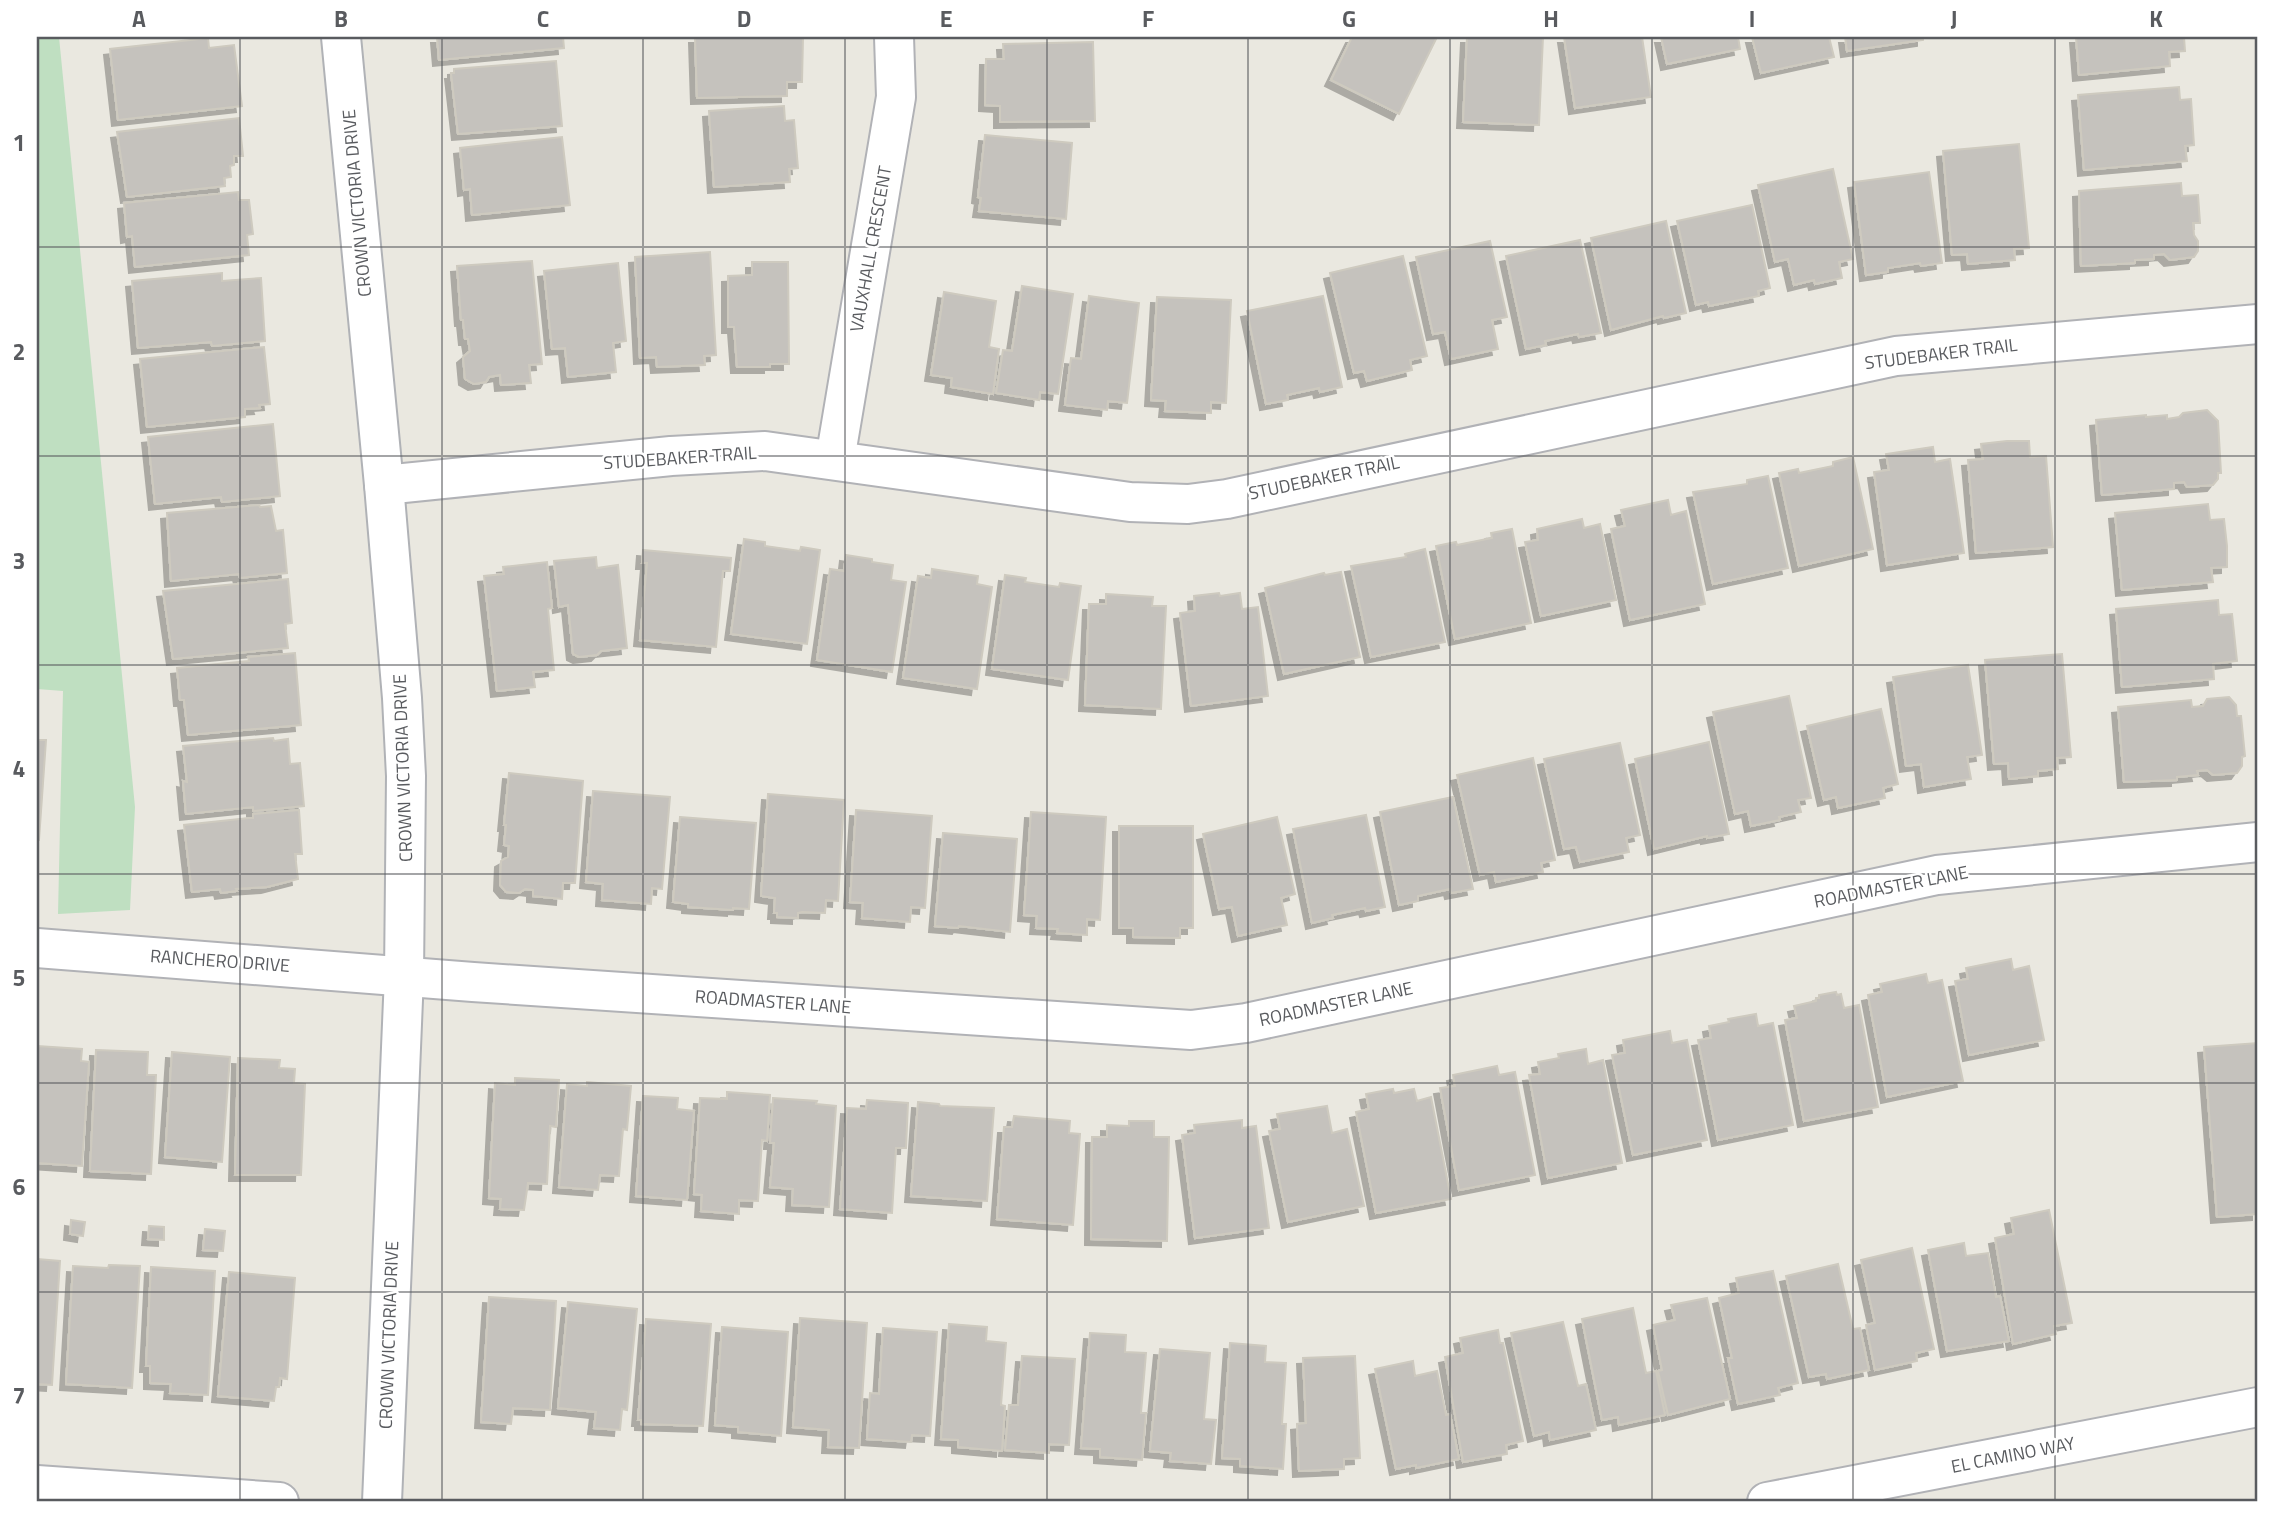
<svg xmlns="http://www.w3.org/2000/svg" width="2295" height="1539" viewBox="0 0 2295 1539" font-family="'Titillium Web',sans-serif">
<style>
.green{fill:#bfdfc1}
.building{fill:#c5c2bd;stroke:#cecabf;stroke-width:2;filter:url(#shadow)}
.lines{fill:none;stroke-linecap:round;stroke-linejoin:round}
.street-casing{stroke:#b1b2b6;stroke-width:42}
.secondary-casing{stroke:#b0b2b6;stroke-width:42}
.street{stroke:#fff;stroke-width:38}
.secondary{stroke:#fff;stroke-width:38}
.grid{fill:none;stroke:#595b5f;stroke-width:2;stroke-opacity:0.55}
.labels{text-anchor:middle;stroke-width:5;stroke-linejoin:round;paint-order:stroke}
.street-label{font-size:18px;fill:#595b5f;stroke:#fff}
.neatline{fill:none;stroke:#595b5f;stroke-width:2.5}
.grid-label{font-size:23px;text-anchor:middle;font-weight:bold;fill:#595b5f}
</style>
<defs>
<filter id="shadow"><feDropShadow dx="-6" dy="6" stdDeviation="0" flood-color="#0004"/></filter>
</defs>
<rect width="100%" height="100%" fill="#eae8e0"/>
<path class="green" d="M37,37H59L135,807L130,910L58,914L63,691L37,689Z"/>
<path class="building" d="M437,37H563L564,48L439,60Z
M695,37H803L802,82H787V96L697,98Z
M1352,37H1437L1399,114L1331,80Z
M1467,37H1543L1539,125L1463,122Z
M1564,37H1642L1651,97L1575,108Z
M1661,37H1738L1740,49L1667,64Z
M1752,37H1829L1834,57L1761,73Z
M1845,37H1923V40L1847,51Z
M2076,37H2184L2185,51L2169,52L2170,66L2079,75Z
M208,38L209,48L234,45L242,106L118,120L110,49Z
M1093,42L1095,121L1000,122V106L985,105L986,59H1004L1003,44Z
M556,61L562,126L458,134L451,73H454V69Z
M2179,87L2180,100L2191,99L2194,145L2185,146L2187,161L2084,170L2078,95Z
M784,106L785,121L794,120L798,168L789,169L790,182L714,187L709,111Z
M239,118L243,156H234V165L230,166L231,177L224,178L225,186L127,197L117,132Z
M985,135L1072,143L1066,219L979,211L981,198L978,197Z
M562,137L570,205L472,215L470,189L464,190L460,148Z
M2019,144L2029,248L2014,249L2015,260L1968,264L1967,254L1952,255L1943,151Z
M1833,169L1853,259L1839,262L1842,278L1815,284L1814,280L1794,285L1788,259L1775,262L1758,185Z
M1929,172L1942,263L1921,266L1920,263L1888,268V272L1866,275L1854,182Z
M2181,183L2182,196L2198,195L2200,223H2193L2194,235L2198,241V251L2194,257L2170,260L2164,254L2154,255V259L2135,260V263L2081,266L2079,191Z
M238,192L239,200H249L253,234L247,235L249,255L135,267L132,236L127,237L124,203Z
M1752,205L1770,288L1758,291L1759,296L1709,306L1708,302L1696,305L1677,221Z
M1666,221L1686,313L1664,318L1663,316L1611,330L1591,238Z
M1580,240L1601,333L1579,337L1578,334L1545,341L1546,345L1526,349L1506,256Z
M1490,241L1507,317L1492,320L1498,349L1451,359L1445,332L1433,334L1416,257Z
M710,252L716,355L704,356L705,365L657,367L656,357L640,358L635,257Z
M1403,256L1427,356L1410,360L1412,370L1367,381L1364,371L1354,373L1330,273Z
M532,261L542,364L529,365L531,383L501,385L500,375L489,377L486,382L474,384L465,379L463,357L470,351L468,339H465L463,320H461L457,266Z
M752,262H788L789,364H770V367H737L734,327H728V276L752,275Z
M618,263L626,341L613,343L616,372L568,377L565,348L552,349L544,271Z
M222,273V281L261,278L265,341L212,346L211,342L138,348L132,281Z
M1022,286L1073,294L1058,394L1040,392L1039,400L996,393L1003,350L1012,351Z
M944,292L996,301L989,347L999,349L993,394L951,387L952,378L931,375Z
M1089,296L1139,303L1127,403L1108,401L1107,410L1065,405L1071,358L1081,359Z
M1323,296L1342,387L1320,392L1319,388L1287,395L1288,400L1266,404L1247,311Z
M1157,297L1231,300L1226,403L1211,402V413L1165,411L1166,401L1151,400Z
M264,347L270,404L259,405L260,408L245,409V417L147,427L140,359Z
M2207,410L2218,421L2221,473H2218V479L2213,485L2187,487L2184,482L2174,483V489L2102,495L2096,420L2146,415V417L2167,415V419L2179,417L2183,413Z
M273,424L280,496L222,502L221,497L155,504L148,437Z
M2007,441H2029L2030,457L2046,456L2053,547L1976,553L1968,460L1983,459L1981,444Z
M1933,447L1935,462L1950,459L1964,553L1887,565L1874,472L1889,470L1886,454Z
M1853,457L1873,549L1799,566L1779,473L1798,469L1799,473L1833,466V462Z
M1768,476L1788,568L1713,584L1693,492L1747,484V480Z
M1668,500L1671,515L1686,511L1705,604L1630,620L1611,529L1625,526L1621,510Z
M2208,504L2210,520L2224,519L2227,546V567L2211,568L2213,582L2122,590L2115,513Z
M259,505L260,507L271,506L276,531L283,530L287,573L240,578L239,574L171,581L167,513Z
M1582,519L1584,528L1600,524L1616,600L1541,616L1525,542L1538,540L1537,529Z
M1512,529L1531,623L1455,639L1436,546L1456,542L1457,545L1492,538L1491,533Z
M744,539L765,542V546L800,551L801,547L820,550L807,644L731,634Z
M1425,549L1445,642L1371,657L1351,566L1406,557L1405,554Z
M643,550L731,558L730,571H723L716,647L640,640L647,563H642Z
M846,555L872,559V562L893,565L891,580L906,582L892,672L817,660L830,569L844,571Z
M596,557L597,568L618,565L627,648L601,651L597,655L579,657L573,654L568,605L559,607L554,561Z
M547,562L552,608L548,609L554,670L533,672L535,687L497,691L484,576L504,574L503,567Z
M932,569L978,576L977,584L992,587L977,689L903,678L918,576L931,578Z
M1341,572L1360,657L1284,674L1265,588L1324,573L1325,575Z
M1005,575L1026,578L1025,582L1059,587L1060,583L1081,586L1068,680L992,669Z
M288,579L292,623L285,624L288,648L173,659L163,591Z
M1219,593L1220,596L1240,593L1242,609L1258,607L1268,696L1191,706L1180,613L1195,611L1194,596Z
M1106,594L1153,597L1152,606H1166L1161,709L1085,705L1089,604H1106Z
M2218,600L2219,615L2232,614L2237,661L2213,664L2214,679L2122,687L2116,609Z
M295,653L301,725L188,735L184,700H180L177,668L249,661L248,657Z
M2062,654L2071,757L2057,758L2058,769L2038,771V776L2009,779L2008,763L1994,764L1985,660Z
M1968,665L1982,755L1967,757L1971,779L1924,787L1921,764L1906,766L1893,677Z
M1789,696L1811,798L1798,800L1801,812L1779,817L1780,820L1751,826L1748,811L1735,814L1713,712Z
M2229,697L2236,705L2237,716H2241L2245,756L2242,757V766L2237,773L2213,775L2207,770L2197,771L2198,775L2177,777V780L2124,782L2118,707L2191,700L2192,707L2203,706L2207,699Z
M1881,709L1898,784L1883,788L1885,798L1838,808L1836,797L1824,800L1807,726Z
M273,738L274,741L288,739L290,764L300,763L304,806L253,811V807L186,814L183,781L187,782L183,746Z
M37,740H46L39,840H37Z
M1709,742L1729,834L1707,838V836L1654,849L1635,759Z
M1620,743L1640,835L1626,838L1629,852L1580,862L1576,847L1564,849L1544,759Z
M1533,758L1555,860L1541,863L1543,872L1496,882L1494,872L1480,875L1457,775Z
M509,773L583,781L575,883H563L562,899L533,896V890L525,889L519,893L506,892L500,885L501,861L508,857L509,846L504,845L506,825H504Z
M593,791L670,797L662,889L652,888L651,904L602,900L603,884L586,882Z
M768,794L844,800L838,901L826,900L825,913L802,912L798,913V918L777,917V913H774L775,898L761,896Z
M1453,797L1473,889L1451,893L1450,889L1418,896V901L1399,905L1380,812Z
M299,810L302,854H295L298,879L267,887L236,889L237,891L221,893L220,889L192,892L184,825L249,818H253V814Z
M856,810L932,816L925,908L911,907L910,922L862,918L863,903L850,902Z
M1031,812L1106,817L1100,920L1087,919V935L1057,933L1058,929L1036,928L1037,916L1024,915Z
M1366,815L1385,907L1366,911L1365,908L1332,915L1333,918L1312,923L1293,829Z
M680,817L756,823L749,909L733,908V910L688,907V904L673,902Z
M1277,817L1295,894L1281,898L1287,925L1238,936L1232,907L1219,909L1203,834Z
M1119,826H1193V928H1180V938L1133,937V928H1119Z
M943,833L1017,839L1010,932L959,926L958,928L935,926Z
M2011,959L2013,970L2029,966L2044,1040L1969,1055L1955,981L1968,979L1966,968Z
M1926,974L1928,983L1942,980L1963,1081L1887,1097L1868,995L1882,992L1880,984Z
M1836,992L1837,995L1841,994L1844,1008L1859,1005L1878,1107L1804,1121L1785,1020L1797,1018L1794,1006L1816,1001V998H1819V995Z
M1756,1014L1758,1026L1773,1023L1793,1125L1718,1140L1698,1040L1711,1038L1709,1026L1729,1022L1728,1019Z
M1670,1031L1672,1043L1687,1040L1707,1140L1633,1155L1612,1055L1625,1053L1623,1040Z
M2258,1043V1214L2217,1217L2204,1047Z
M37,1046L82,1049L81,1061L89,1062L82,1166L37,1163Z
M1586,1049L1588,1064L1603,1060L1622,1163L1548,1178L1529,1075L1540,1074L1538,1062L1559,1058L1558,1054Z
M96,1050L148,1052L147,1075H156L151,1174L90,1171Z
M172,1052L230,1057L222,1162L165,1157Z
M238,1058L280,1060L279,1068L295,1069L294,1083L305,1084L301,1175H235Z
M1497,1066L1499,1075L1515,1072L1535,1175L1459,1190L1440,1088L1455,1086L1453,1075Z
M515,1078L559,1080L556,1127L550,1126L547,1184L528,1183L524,1210L500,1209L501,1199L489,1198L495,1083L515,1085Z
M587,1082L631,1086L627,1130L623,1129L619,1176L600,1175L598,1190L559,1187L567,1084L587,1086Z
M1393,1089L1394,1093L1414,1089L1417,1101L1431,1097L1451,1199L1376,1213L1356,1112L1369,1109L1366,1094Z
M727,1092L770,1095L767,1141L762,1140L758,1201L739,1200V1214L701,1211L702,1195L694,1194L700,1098L727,1099Z
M643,1096L678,1098L677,1109L694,1111L687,1200L636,1196Z
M773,1098L817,1101L816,1104L836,1106L829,1207L792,1205L793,1189L770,1187L774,1143H770Z
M867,1100L908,1103L906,1148H896L892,1213L840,1209L847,1108L866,1109Z
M918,1102L939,1104L940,1106L994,1108L987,1201L911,1196Z
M1327,1106L1332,1133L1347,1129L1364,1206L1288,1222L1269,1131L1280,1129L1277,1114Z
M1014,1116L1070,1121L1069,1133L1080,1134L1073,1225L997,1219L1004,1127H1012Z
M1242,1120V1128L1256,1126L1269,1228L1195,1238L1182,1135L1195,1133L1194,1125Z
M1129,1121H1154V1137H1169L1167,1241L1091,1239L1092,1137H1107V1125L1129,1126Z
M2049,1210L2072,1323L2054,1326L2056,1334L2013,1344L1995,1238L2014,1234L2011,1218Z
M71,1220L85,1222L83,1236L70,1234Z
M149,1226L164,1227V1240L148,1239Z
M205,1229L225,1231L223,1251L203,1250Z
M1964,1243L1966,1256L1988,1253L1996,1297L2000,1296L2009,1341L1947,1351L1928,1250Z
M1912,1248L1934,1349L1916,1353L1917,1361L1875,1370L1866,1325L1875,1323L1861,1260Z
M37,1259L60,1261L52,1385L37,1384Z
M1838,1264L1853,1329L1860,1328L1869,1370L1827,1379L1826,1374L1809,1377L1786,1276Z
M109,1265L140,1266L132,1388L66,1384L73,1266L108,1268Z
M151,1267L215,1271L208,1395L170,1393L171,1384L150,1383V1366H146Z
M1773,1271L1798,1383L1778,1388L1780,1395L1738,1404L1728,1358H1732L1719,1298L1739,1293L1736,1278Z
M229,1272L295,1278L287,1379L280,1378L279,1387H276L274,1401L218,1396Z
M489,1297L556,1301L550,1410L513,1408L511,1424L481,1422Z
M1707,1298L1730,1399L1668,1415L1658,1371L1662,1370L1653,1325L1675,1320L1671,1305Z
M568,1302L637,1309L627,1410L622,1409L620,1430L594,1428L596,1412L558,1408Z
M1633,1308L1646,1373L1656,1371L1665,1415L1619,1425L1618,1417L1602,1420L1582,1319Z
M800,1318L867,1323L859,1448L828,1447L829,1430L793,1427Z
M646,1319L711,1324L703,1426L641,1424V1420H638Z
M1563,1322L1578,1386L1586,1384L1596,1430L1550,1440L1549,1432L1534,1436L1511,1333Z
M949,1324L987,1327L986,1341L1006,1343L1001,1405L1005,1406L1002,1451L958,1447V1440L941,1439Z
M722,1327L788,1332L781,1436L738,1432V1427L715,1425Z
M883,1328L937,1332L930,1436L912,1435L911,1442L867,1439L870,1393L879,1394Z
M1498,1330L1500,1343H1503L1523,1441L1506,1445L1507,1454L1463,1462L1445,1357L1463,1353L1460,1338Z
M1090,1333L1126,1335L1125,1352L1146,1353L1141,1413H1146L1142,1460L1100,1457V1449L1081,1448Z
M1230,1343L1266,1346L1265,1362L1286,1363L1282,1424H1286L1283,1469L1240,1466V1459L1222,1458Z
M1160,1349L1210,1353L1204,1419L1216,1420L1211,1464L1170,1461L1171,1453L1150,1451Z
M1022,1356L1075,1359L1069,1445L1049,1444V1453L1005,1450L1009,1405H1018Z
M1355,1356L1360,1458L1344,1459V1469L1299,1471L1297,1424L1306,1423L1303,1358Z
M1413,1361L1415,1376L1437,1371L1446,1415L1450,1414L1459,1459L1416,1468V1465L1396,1469L1375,1369Z"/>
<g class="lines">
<defs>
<path id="street" d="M835,460L896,97L894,37
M384,485L671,456L765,451L1130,502L1188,504L1227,499L1896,356L2258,324
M37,948L473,982L1191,1030L1246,1023L1937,875L2258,842
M37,1485L279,1502
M1767,1502L2258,1407"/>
<path id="secondary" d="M341,37L384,485L402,698L406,776L404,976L382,1502"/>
</defs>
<use href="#street" class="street-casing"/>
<use href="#secondary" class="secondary-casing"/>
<use href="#street" class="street"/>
<use href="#secondary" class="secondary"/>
</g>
<path class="grid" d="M240,37V1502M442,37V1502M643,37V1502M845,37V1502M1047,37V1502M1248,37V1502M1450,37V1502M1652,37V1502M1853,37V1502M2055,37V1502M37,247H2258M37,456H2258M37,665H2258M37,874H2258M37,1083H2258M37,1292H2258"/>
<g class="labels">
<g class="street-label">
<text transform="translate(357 203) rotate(-95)" y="6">CROWN VICTORIA DRIVE</text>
<text transform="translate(871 249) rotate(-80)" y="6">VAUXHALL CRESCENT</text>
<text transform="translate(1941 354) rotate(-7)" y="6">STUDEBAKER TRAIL</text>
<text transform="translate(680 458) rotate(-4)" y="6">STUDEBAKER TRAIL</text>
<text transform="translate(1324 478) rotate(-12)" y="6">STUDEBAKER TRAIL</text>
<text transform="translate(403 768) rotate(-92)" y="6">CROWN VICTORIA DRIVE</text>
<text transform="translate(1891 887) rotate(-11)" y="6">ROADMASTER LANE</text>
<text transform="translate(220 961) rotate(4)" y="6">RANCHERO DRIVE</text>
<text transform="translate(773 1002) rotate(4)" y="6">ROADMASTER LANE</text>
<text transform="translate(1336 1004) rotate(-12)" y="6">ROADMASTER LANE</text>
<text transform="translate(389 1335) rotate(-88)" y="6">CROWN VICTORIA DRIVE</text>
<text transform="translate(2013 1455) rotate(-11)" y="6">EL CAMINO WAY</text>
</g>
</g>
<rect width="2295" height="1539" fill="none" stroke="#ffffff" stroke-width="77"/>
<rect x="38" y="38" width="2218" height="1462" class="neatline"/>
<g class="grid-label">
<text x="139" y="27">A</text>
<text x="341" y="27">B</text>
<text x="543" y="27">C</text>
<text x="744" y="27">D</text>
<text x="946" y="27">E</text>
<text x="1148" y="27">F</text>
<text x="1349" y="27">G</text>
<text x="1551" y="27">H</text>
<text x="1752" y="27">I</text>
<text x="1954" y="27">J</text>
<text x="2156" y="27">K</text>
<text x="19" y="151">1</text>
<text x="19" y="360">2</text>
<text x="19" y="569">3</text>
<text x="19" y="777">4</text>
<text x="19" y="986">5</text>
<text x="19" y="1195">6</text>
<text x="19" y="1404">7</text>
</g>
</svg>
